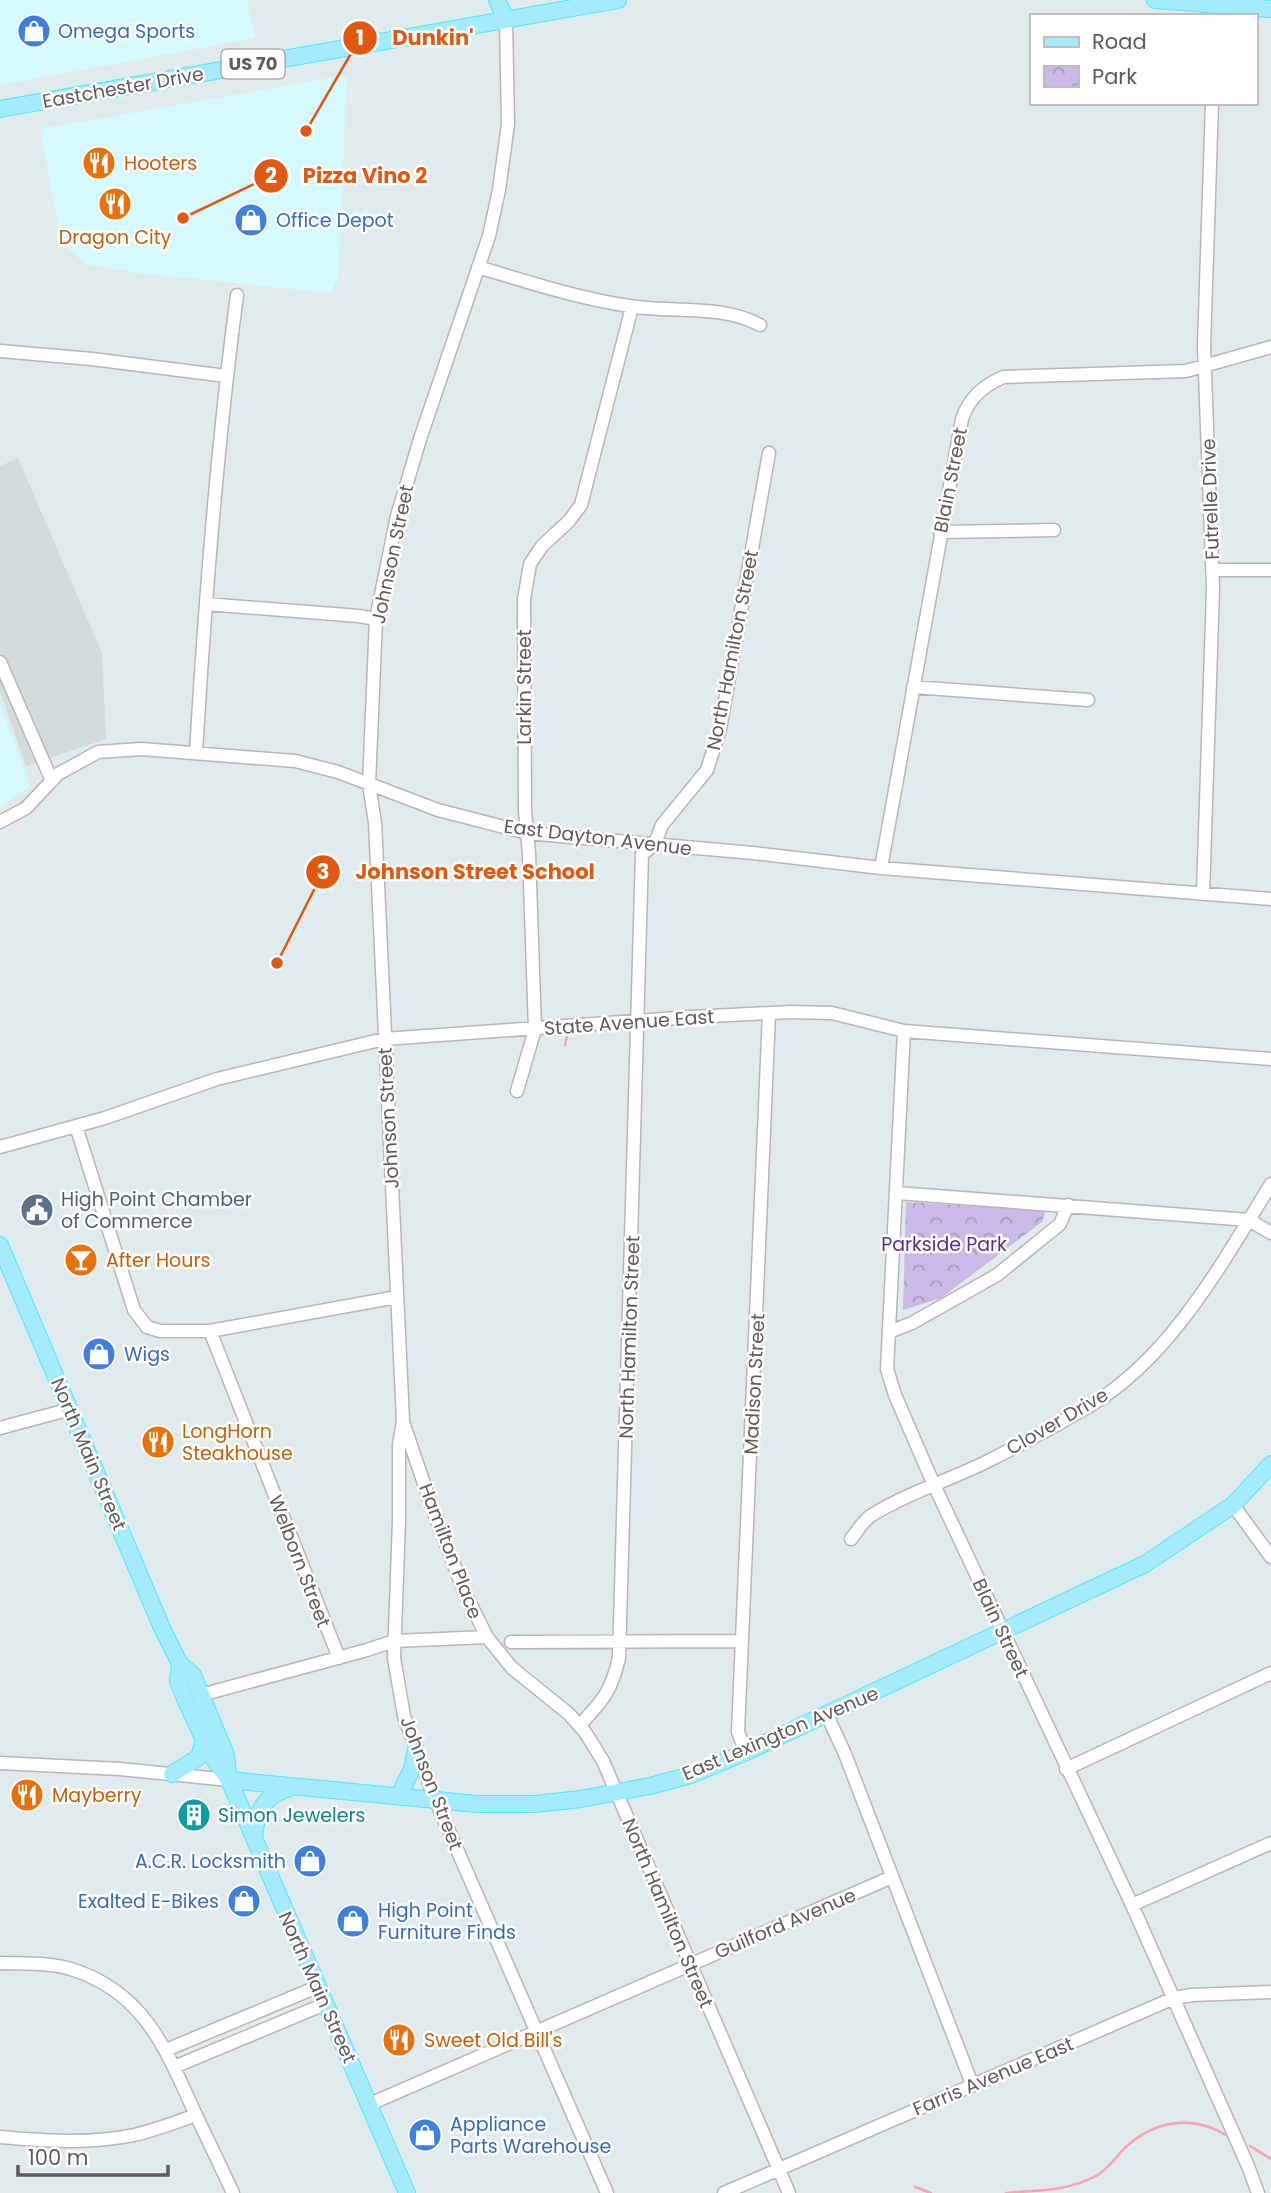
<svg xmlns="http://www.w3.org/2000/svg" width="1271" height="2193" viewBox="0 0 1271 2193" font-family="Poppins,sans-serif">
<style>
.commercial{fill:#d4f9ff}
.industrial{fill:#d3dbdc}
.park{fill:url(#park-crowns)}
.lines{fill:none;stroke-linecap:round;stroke-linejoin:round}
.stream{stroke:#ff9fb0;stroke-width:2.5}
.minor-casing{stroke:#bcb4b4;stroke-width:15}
.major-casing{stroke:#4ce9fb;stroke-width:18}
.minor{stroke:#fff;stroke-width:12}
.major{stroke:#a4ebff;stroke-width:16}
.labels{text-anchor:middle;stroke-width:5;stroke-linejoin:round;paint-order:stroke}
.shield{fill:#fff;stroke:#928b8c;stroke-width:2}
.shield-label{font-size:18px;font-weight:bold;fill:#63595a}
.shop-label{font-size:19px;fill:#366cbe;stroke:#fff;text-anchor:start}
.street-label{font-size:19px;fill:#63595a;stroke:#fff}
.food-label{font-size:19px;fill:#c56008;stroke:#fff;text-anchor:start}
.service-label{font-size:19px;fill:#4e5e75;stroke:#fff;text-anchor:start}
.park-label{font-size:19px;fill:#57308b;stroke:#fff}
.culture-label{font-size:19px;fill:#0d838f;stroke:#fff;text-anchor:start}
.leader{fill:none;stroke:#e15910;stroke-width:2.5}
.callout-dot{fill:#e15910;stroke:#fff;stroke-width:2.5}
.mark-label{font-size:21px;text-anchor:middle;font-weight:bold;fill:#fff}
.callout-label{font-size:21px;text-anchor:middle;font-weight:bold;fill:#e15910;stroke:#fff;stroke-width:5;stroke-linejoin:round;paint-order:stroke}
</style>
<defs>
<pattern id="park-crowns" width="20" height="18" patternUnits="userSpaceOnUse" patternTransform="scale(1.75)"><rect width="20" height="18" fill="#cbbae7"/><path d="M2 6a3 3 0 1 1 6 0M12 15a3 3 0 1 1 6 0" fill="none" stroke="#a89abe"/></pattern>
</defs>
<rect width="100%" height="100%" fill="#e0ebed"/>
<path class="commercial" d="M0,0H247L255,38L0,85Z
M347,75L338,277L331,293L139,273L85,264L61,242L40,129Z
M0,704L30,786L0,808Z"/>
<path class="industrial" d="M18,458L102,653L106,739L26,766L0,691V466Z"/>
<path class="park" d="M906,1202L1046,1210L1042,1222L941,1298L903,1310Z"/>
<g class="lines">
<path class="stream" d="M565,1045L567,1035
M1250,2146L1271,2159
M915,2187L931,2193
M1006,2193C1040,2190 1064,2192 1096,2176C1108,2170 1117,2155 1127,2146C1156,2120 1193,2115 1226,2135"/>
<defs>
<path id="minor" d="M506,20L508,124L499,190L489,236L421,436L397,516L376,619L369,784L375,823L379,905L403,1421L399,1445V1521L394,1658L404,1716L435,1799L607,2193
M478,267C528,282 577,298 629,306C672,313 721,304 760,325
M0,351L92,359L226,376
M940,532L1054,530
M1213,570H1271
M206,604L359,616L376,619
M0,662L52,781
M913,687L1088,700
M196,753C205,600 217,446 237,295
M0,822L26,808L58,774L98,752L141,749L295,761L338,772L438,810L527,833L753,853L881,868L1271,899
M881,868L962,419C969,398 983,386 1003,377L1186,371L1271,347
M1203,894L1213,589L1204,346L1212,103
M904,1031L887,1369L895,1395L934,1485L1132,1905L1248,2166L1258,2193
M517,1091L535,1029L529,853L525,811L524,599L530,564L542,546L569,521L581,505L632,307
M76,1126L134,1310L147,1327L160,1331H210L397,1297
M0,1147L105,1118L217,1079L384,1039L691,1017L790,1012L832,1013L904,1031L1271,1059
M897,1193L1249,1220L1271,1233
M210,1331L339,1658
M889,1332L912,1323L997,1275L1060,1224L1068,1205
M404,1425L432,1507L464,1591L487,1637L512,1668L569,1714L585,1732L603,1761L789,2193
M0,1428L71,1409
M1233,1505L1271,1557
M851,1539C857,1532 863,1520 872,1515C907,1493 950,1480 988,1461C1022,1444 1057,1425 1091,1405C1172,1356 1222,1263 1271,1184
M511,1642L742,1641
M201,1695L367,1650L394,1641L487,1637
M827,1715L845,1754L972,2084
M580,1725C603,1700 611,1692 619,1658L642,854L654,845L662,825L707,770L720,729L769,453
M746,1752L738,1732L769,1014
M0,1763L120,1769L229,1780
M1066,1769L1271,1673
M1132,1905L1271,1843
M0,1963C24,1964 51,1962 74,1970C144,1993 166,2049 194,2111C207,2138 220,2165 233,2193
M166,2050L317,1987
M174,2067L325,2004
M370,2104L892,1877
M0,2137C44,2141 91,2144 134,2135C156,2130 176,2122 196,2115
M724,2193L1174,1998L1192,1995L1271,1992"/>
<path id="major" d="M497,0L506,20
M1155,0L1271,9
M0,109L618,0
M0,1245L162,1628L180,1664L193,1675L226,1755L229,1780
M180,1664L178,1681L186,1701L211,1755L229,1780L407,2193
M172,1774L199,1757L204,1740
M229,1780L477,1804H535L581,1799L650,1786L691,1775L746,1752L1145,1564L1233,1505L1271,1464
M399,1795L412,1769L416,1750
M254,1838C256,1811 264,1796 290,1788"/>
</defs>
<use href="#minor" class="minor-casing"/>
<use href="#major" class="major-casing"/>
<use href="#minor" class="minor"/>
<use href="#major" class="major"/>
</g>
<defs>
<symbol id="shop-disc" viewBox="-11 -11 22 22"><circle r="9.5" fill="#3f7fe0" stroke="#fff"/><path d="M-5-2.5h2.3a2.7 3.5 0 0 1 5.4 0H5L5.5 6h-11ZM-1.5-2.5h3a1.5 2.3 0 0 0-3 0Z" fill="#fff"/></symbol>
<symbol id="restaurant-disc" viewBox="-11 -11 22 22"><circle r="9.5" fill="#e8710a" stroke="#fff"/><path d="M-5-6h1v4h1v-4h1v4h1v-4h1v5L-1.5 .5V6h-2V.5L-5-1ZM5-6V6H3V1.5H1.5Q1.5-4 5-6Z" fill="#fff"/></symbol>
<symbol id="civic-disc" viewBox="-11 -11 22 22"><circle r="9.5" fill="#5c6f8a" stroke="#fff"/><path d="M-.6-6.5H3V-4.5H.6V-3L4-1V1h2V6H-6V1h2V-1L-.6-3ZM-1.2 2.5V6h2.4V2.5Z" fill="#fff"/></symbol>
<symbol id="bar-disc" viewBox="-11 -11 22 22"><circle r="9.5" fill="#e8710a" stroke="#fff"/><path d="M-6-5H6L.8 .8V4.5H3.5V6h-7V4.5H-.8V.8Z" fill="#fff"/></symbol>
<symbol id="building-disc" viewBox="-11 -11 22 22"><circle r="9.5" fill="#0f9aa8" stroke="#fff"/><path d="M-4-6H4V6H1V3H-1V6H-4ZM-2.5-4.3h1.7v1.8h-1.7ZM.8-4.3h1.7v1.8H.8ZM-2.5-1h1.7V.8h-1.7ZM.8-1h1.7V.8H.8Z" fill="#fff"/></symbol>
</defs>
<g fill-rule="evenodd">
<use href="#shop-disc" x="15" y="12" width="38" height="38"/>
<use href="#restaurant-disc" x="80" y="144" width="38" height="38"/>
<use href="#restaurant-disc" x="96" y="185" width="38" height="38"/>
<use href="#shop-disc" x="232" y="201" width="38" height="38"/>
<use href="#civic-disc" x="18" y="1191" width="38" height="38"/>
<use href="#bar-disc" x="62" y="1241" width="38" height="38"/>
<use href="#shop-disc" x="80" y="1335" width="38" height="38"/>
<use href="#restaurant-disc" x="139" y="1423" width="38" height="38"/>
<use href="#restaurant-disc" x="8" y="1776" width="38" height="38"/>
<use href="#building-disc" x="175" y="1796" width="38" height="38"/>
<use href="#shop-disc" x="291" y="1842" width="38" height="38"/>
<use href="#shop-disc" x="225" y="1882" width="38" height="38"/>
<use href="#shop-disc" x="334" y="1902" width="38" height="38"/>
<use href="#restaurant-disc" x="380" y="2021" width="38" height="38"/>
<use href="#shop-disc" x="406" y="2116" width="38" height="38"/>
</g>
<g class="labels">
<rect class="shield" x="221.5" y="49.5" width="63" height="29" rx="5"/>
<g class="shield-label">
<text x="253" y="70">US 70</text>
</g>
<g class="shop-label">
<text x="58" y="38">Omega Sports</text>
<text x="276" y="227">Office Depot</text>
<text x="124" y="1361">Wigs</text>
<text x="286" y="1868" text-anchor="end">A.C.R. Locksmith</text>
<text x="219" y="1908" text-anchor="end">Exalted E-Bikes</text>
<text x="378" y="1917">High Point<tspan x="378" dy="22">Furniture Finds</tspan></text>
<text x="450" y="2131">Appliance<tspan x="450" dy="22">Parts Warehouse</tspan></text>
</g>
<g class="street-label">
<text transform="translate(123 87) rotate(-10)" y="7">Eastchester Drive</text>
<text transform="translate(950 480) rotate(-79)" y="7">Blain Street</text>
<text transform="translate(1210 499) rotate(-92)" y="7">Futrelle Drive</text>
<text transform="translate(392 554) rotate(-78)" y="7">Johnson Street</text>
<text transform="translate(732 650) rotate(-79)" y="7">North Hamilton Street</text>
<text transform="translate(524 687) rotate(-90)" y="7">Larkin Street</text>
<text transform="translate(598 837) rotate(7)" y="7">East Dayton Avenue</text>
<text transform="translate(629 1022) rotate(-4)" y="7">State Avenue East</text>
<text transform="translate(388 1118) rotate(-93)" y="7">Johnson Street</text>
<text transform="translate(629 1337) rotate(-88)" y="7">North Hamilton Street</text>
<text transform="translate(754 1384) rotate(-87)" y="7">Madison Street</text>
<text transform="translate(1057 1421) rotate(-30)" y="7">Clover Drive</text>
<text transform="translate(89 1454) rotate(67)" y="7">North Main Street</text>
<text transform="translate(451 1551) rotate(69)" y="7">Hamilton Place</text>
<text transform="translate(300 1561) rotate(69)" y="7">Welborn Street</text>
<text transform="translate(1001 1628) rotate(65)" y="7">Blain Street</text>
<text transform="translate(780 1733) rotate(-23)" y="7">East Lexington Avenue</text>
<text transform="translate(432 1783) rotate(69)" y="7">Johnson Street</text>
<text transform="translate(668 1913) rotate(67)" y="7">North Hamilton Street</text>
<text transform="translate(785 1923) rotate(-23)" y="7">Guilford Avenue</text>
<text transform="translate(318 1987) rotate(66)" y="7">North Main Street</text>
<text transform="translate(993 2076) rotate(-23)" y="7">Farris Avenue East</text>
</g>
<g class="food-label">
<text x="124" y="170">Hooters</text>
<text x="115" y="244" text-anchor="middle">Dragon City</text>
<text x="106" y="1267">After Hours</text>
<text x="182" y="1438">LongHorn<tspan x="182" dy="22">Steakhouse</tspan></text>
<text x="52" y="1802">Mayberry</text>
<text x="424" y="2047">Sweet Old Bill's</text>
</g>
<g class="service-label">
<text x="61" y="1206">High Point Chamber<tspan x="61" dy="22">of Commerce</tspan></text>
</g>
<g class="park-label">
<text x="944" y="1251">Parkside Park</text>
</g>
<g class="culture-label">
<text x="218" y="1822">Simon Jewelers</text>
</g>
</g>
<path class="leader" d="M306 131L360 38M183 218L271 176M277 963L323 872"/>
<g class="callout-dot">
<circle cx="306" cy="131" r="7"/>
<circle cx="183" cy="218" r="7"/>
<circle cx="277" cy="963" r="7"/>
<circle cx="360" cy="38" r="18"/>
<circle cx="271" cy="176" r="18"/>
<circle cx="323" cy="872" r="18"/>
</g>
<g class="mark-label">
<text x="360" y="45">1</text>
<text x="271" y="183">2</text>
<text x="323" y="879">3</text>
</g>
<g class="callout-label">
<text x="433" y="45">Dunkin'</text>
<text x="365" y="183">Pizza Vino 2</text>
<text x="475" y="879">Johnson Street School</text>
</g>
<rect x="1030" y="14" width="228" height="91" fill="#ffffff" stroke="#c1bdbd" stroke-width="2"/>
<rect x="1044" y="37" width="35" height="10" fill="#a4ebff" stroke="#c1bdbd" stroke-width="2"/>
<text x="1092" y="49" font-size="21" fill="#63595a">Road</text>
<rect x="1044" y="66" width="35" height="21" fill="url(#park-crowns)" stroke="#c1bdbd" stroke-width="2"/>
<text x="1092" y="84" font-size="21" fill="#63595a">Park</text>
<path d="M18 2165v10h150v-10" fill="none" stroke="#63595a" stroke-width="3.5"/>
<text x="28" y="2165" font-size="21" fill="#63595a" stroke="#ffffff" stroke-width="5" paint-order="stroke">100 m</text>
</svg>
